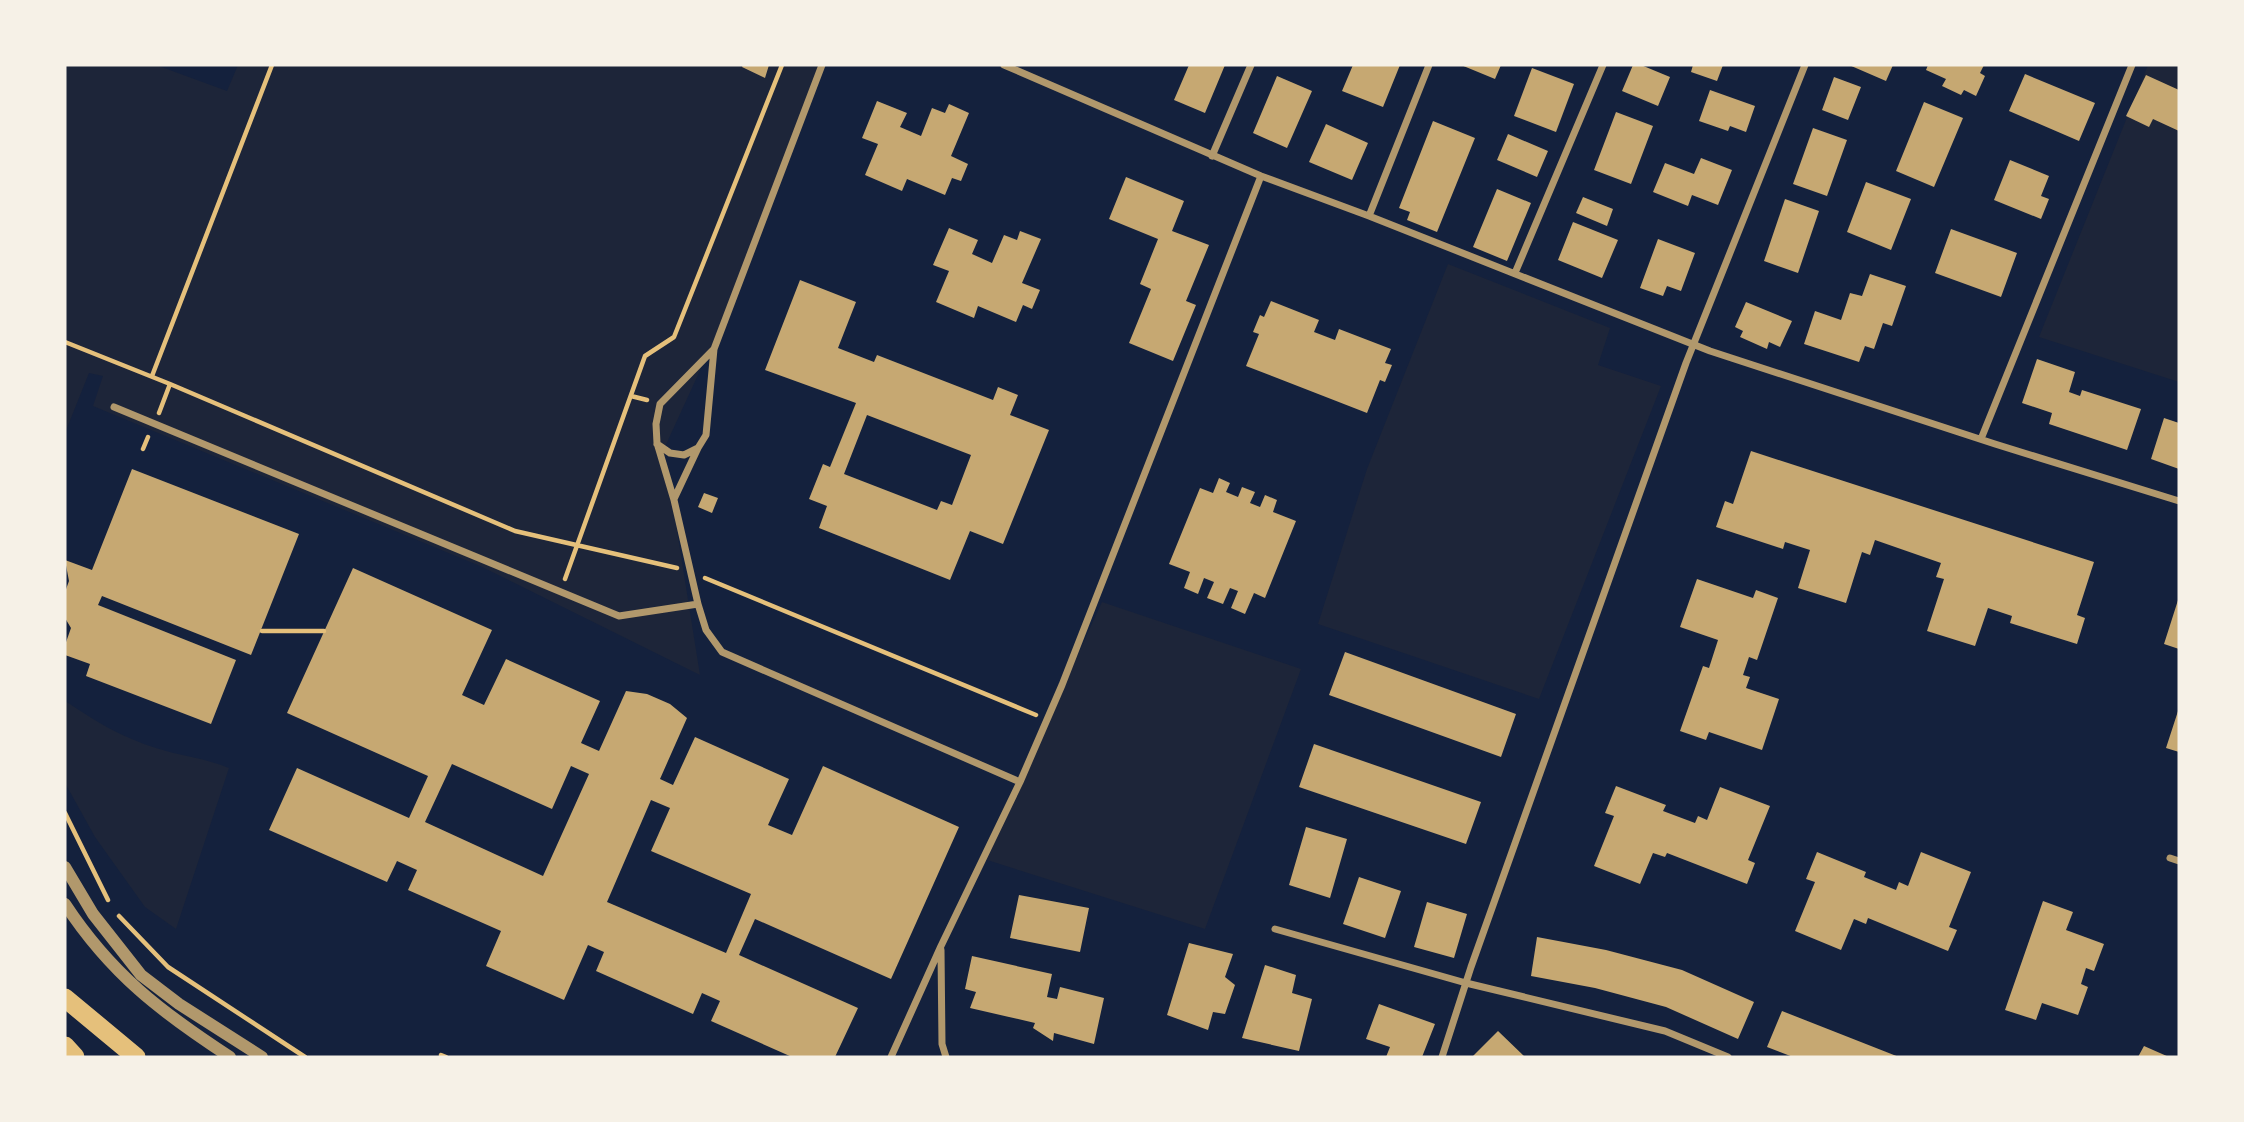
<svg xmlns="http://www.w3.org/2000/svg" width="2244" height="1122" viewBox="0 0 2244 1122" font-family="Poppins,sans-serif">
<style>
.green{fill:#1d2539}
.building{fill:#c6a872;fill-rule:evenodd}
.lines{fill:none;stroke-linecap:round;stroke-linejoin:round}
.path{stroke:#e5c07b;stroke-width:4.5}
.minor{stroke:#b1986c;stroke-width:7}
.tertiary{stroke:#b1986c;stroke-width:12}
.trunk{stroke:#e5c07b;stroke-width:19}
</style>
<rect width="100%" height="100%" fill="#14213d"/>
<path class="green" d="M65,65H156L227,91L238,65H820L758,244L664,449L700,675L480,566L93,406L103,376L89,373L65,433Z
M2148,65H2179V382L2039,337Z
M1448,264L1610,328L1598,365L1661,386L1539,699L1318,624L1367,469Z
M1102,602L1301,669L1205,929L984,859Z
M65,701C97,722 119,736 156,748C180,756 205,758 229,768L176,929L145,907L95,837L65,783Z"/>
<path class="building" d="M743,65H769L765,78L742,67Z
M1189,65H1225L1205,113L1174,100Z
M1353,65H1400L1383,107L1342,91Z
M1461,65H1501L1495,79Z
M1633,65H1641L1670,77L1658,106L1622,91Z
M1693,65H1723L1717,81L1691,72Z
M1849,65H1893L1886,81Z
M1928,65H1984L1980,73L1985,76L1976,96L1964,90L1961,95L1942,86L1946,79L1926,70Z
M1532,68L1574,84L1556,132L1514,116Z
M2025,74L2095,103L2079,141L2009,111Z
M2146,75L2179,90V131L2153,119L2149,127L2126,116Z
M1277,76L1312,91L1287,148L1253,133Z
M1834,77L1861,87L1848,120L1822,110Z
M1710,90L1755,106L1746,132L1730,126L1728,131L1699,121Z
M877,101L907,113L900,127L921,136L932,108L945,113L949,104L969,113L951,156L968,164L961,181L952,178L945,195L907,179L902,191L865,175L878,144L862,138Z
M1924,102L1963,118L1934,187L1896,171Z
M1616,112L1653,126L1631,184L1594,170Z
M1433,121L1475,138L1437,232L1407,220L1410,212L1399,208Z
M1326,124L1368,143L1352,180L1309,162Z
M1813,128L1847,140L1827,196L1793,184Z
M1508,134L1548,151L1537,177L1497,160Z
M1701,158L1732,170L1718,205L1692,195L1688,206L1653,192L1665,163L1694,174Z
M2010,160L2049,176L2041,196L2049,199L2041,219L1994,200Z
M1126,177L1184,201L1172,231L1209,245L1186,301L1196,305L1173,361L1129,343L1151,289L1140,284L1158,239L1109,219Z
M1866,182L1911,199L1891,250L1847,232Z
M1497,189L1531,203L1507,261L1473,247Z
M1583,197L1613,209L1607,226L1576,213Z
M1785,199L1819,211L1798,273L1764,261Z
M1573,222L1618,240L1602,278L1558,260Z
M949,228L978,240L972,254L992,263L1004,235L1017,240L1020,231L1041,239L1022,283L1040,290L1032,309L1023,305L1016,322L978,306L974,318L936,302L949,271L933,265Z
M1951,229L2017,253L2001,297L1935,273Z
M1658,239L1695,253L1681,291L1667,286L1663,296L1640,288Z
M1870,274L1906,286L1892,326L1883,323L1874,349L1865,346L1859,362L1804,344L1815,311L1841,320L1850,293L1862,296Z
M800,280L856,302L838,348L874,362L877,355L993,400L998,387L1018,395L1010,415L1049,430L1003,544L970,531L950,580L819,528L827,506L809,499L823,464L830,467L856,403L765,370ZM867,415L971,455L952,505L941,501L937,510L844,474Z
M1271,301L1319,320L1314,332L1335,340L1339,329L1391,349L1385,363L1392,365L1385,382L1380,380L1367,413L1246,366L1259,334L1253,332L1260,315L1264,317Z
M1746,302L1792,321L1780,347L1769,342L1767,349L1740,337L1743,331L1735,327Z
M2037,359L2075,372L2069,392L2080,396L2082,390L2141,409L2127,450L2049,424L2052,413L2022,403Z
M2164,418L2179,423V469L2151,459Z
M1751,451L2094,562L2077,615L2085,618L2077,644L2010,623L2012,616L1988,608L1975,646L1927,631L1944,579L1936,577L1941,563L1875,540L1870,555L1862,552L1846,603L1798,588L1810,550L1785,542L1783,549L1716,527L1725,501L1733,504Z
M132,469L299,534L251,655L102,596L98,605L236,660L211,724L86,676L90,664L65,655V645L71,628L65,618V592L69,581L65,560L92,570Z
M1219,478L1230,483L1226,492L1238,497L1242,487L1255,492L1250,503L1260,507L1265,495L1277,500L1273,512L1296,521L1265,598L1254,593L1245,614L1231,608L1238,591L1230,588L1223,604L1207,598L1214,582L1204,578L1198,594L1184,588L1190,572L1169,564L1200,488L1213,493Z
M704,493L718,498L712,513L698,507Z
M353,568L492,630L462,695L484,705L506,659L600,701L581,743L599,751L626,691L647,694L670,704L687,718L660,779L673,785L695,737L789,779L768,825L792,835L823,766L959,827L891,979L755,919L739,955L858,1008L835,1057H792L711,1021L720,1001L702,993L693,1014L596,971L604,952L588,945L564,1000L486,966L501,931L408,890L417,870L397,861L387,882L269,830L297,768L409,818L428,776L287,713ZM452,764L552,809L571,766L589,774L543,876L425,822ZM651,800L670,808L651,851L751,894L726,953L607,902Z
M1697,579L1753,598L1756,590L1778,598L1757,660L1749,657L1743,675L1750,677L1746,688L1779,699L1762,750L1709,732L1706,740L1680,731L1703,666L1709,668L1718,640L1680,627Z
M2179,597V649L2164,644Z
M1345,652L1516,714L1501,757L1329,695Z
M2179,708V752L2166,748Z
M1314,744L1481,802L1466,844L1299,787Z
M1616,786L1666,805L1663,811L1695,823L1698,816L1707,820L1720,787L1770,806L1748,860L1755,863L1747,884L1667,853L1665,857L1653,853L1640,884L1594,866L1614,816L1605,813Z
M1306,827L1347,839L1330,898L1289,885Z
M1817,852L1866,872L1864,877L1896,890L1899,882L1908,886L1921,852L1971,872L1949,927L1957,930L1948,951L1868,918L1866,924L1854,919L1841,950L1795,931L1815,882L1806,879Z
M1359,877L1401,891L1385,938L1343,924Z
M1019,895L1089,908L1080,952L1010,938Z
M2043,901L2073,912L2066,930L2104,944L2094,971L2086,968L2081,984L2088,987L2078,1015L2042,1003L2036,1020L2005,1010Z
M1427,902L1467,914L1454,958L1414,947Z
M1537,937L1606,950L1682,970L1754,1002L1738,1039L1666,1007L1595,988L1531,976Z
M1189,943L1233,954L1225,977L1235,985L1225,1014L1213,1012L1208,1030L1167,1015Z
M972,956L1052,974L1047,997L1057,999L1060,987L1104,998L1094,1044L1054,1033L1053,1041L1033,1028L1035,1023L970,1008L976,992L965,989Z
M1265,965L1296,975L1292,993L1312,999L1299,1051L1242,1038Z
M1379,1004L1435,1024L1422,1057H1386L1390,1047L1366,1039Z
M1782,1011L1899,1057H1793L1767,1047Z
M1498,1031L1525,1057H1472Z
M2144,1046L2169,1057H2138Z"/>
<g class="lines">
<path class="path" d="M65,342L170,384L515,531L677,568
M152,376L272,65
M631,396L647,400
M159,413L170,384
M143,449L148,437
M705,578L1036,715
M565,579L645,356L674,337L782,65
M262,631H324
M65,813L108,900
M119,916L168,967L305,1057
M441,1055L446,1057"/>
<path class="minor" d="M1004,65L1261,176L1369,216L1710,351L1995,444L2179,501
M1212,156L1251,65
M1369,216L1429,65
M1515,273L1603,65
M714,349L660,404L656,424L657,443L674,500L698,604L706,630L722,652L1020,782
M114,407L619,616L698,604
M1981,439L2132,65
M657,444L670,453L684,455L698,448L706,435L714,349L822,65
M674,499L698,448
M2170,858L2179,861
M1275,929L1466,983L1665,1031L1728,1057
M941,950L942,1044L946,1057
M891,1057L941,946L1020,782L1062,685L1261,176
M1442,1057L1471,967L1686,363L1805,65"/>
<path class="tertiary" d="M65,867L93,914L141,975L179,1004L262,1057
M65,904C111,974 161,1012 230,1057"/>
<path class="trunk" d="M65,998L136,1057
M65,1046L75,1057"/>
</g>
<rect width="2244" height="1122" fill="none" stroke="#f6f1e7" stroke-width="133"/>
</svg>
